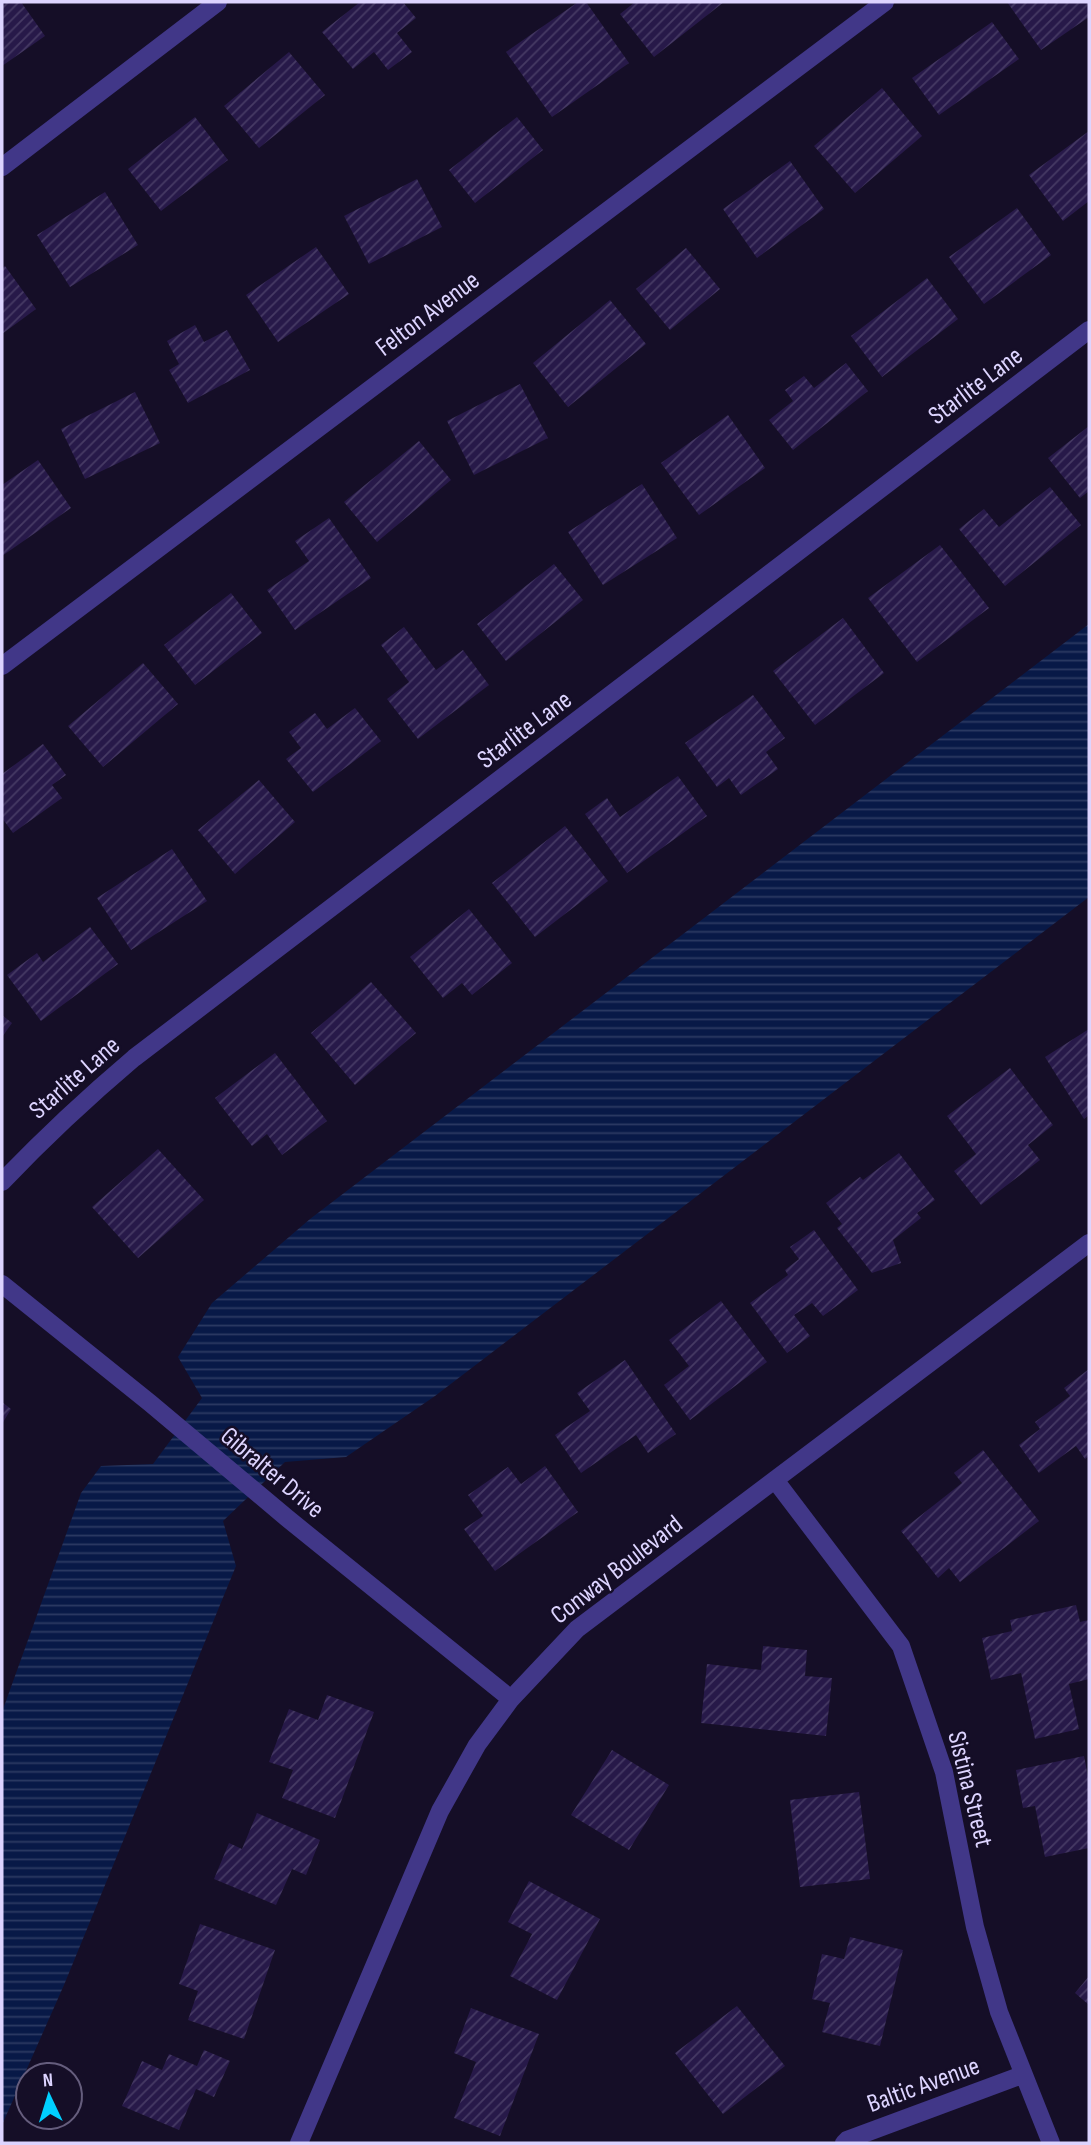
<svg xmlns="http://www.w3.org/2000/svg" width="1091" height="2145" viewBox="0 0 1091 2145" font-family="'Sofia Sans Condensed',sans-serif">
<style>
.water{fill:url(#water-rules)}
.building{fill:url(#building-hatch)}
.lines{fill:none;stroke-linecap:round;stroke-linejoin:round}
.minor{stroke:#413788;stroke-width:18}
.labels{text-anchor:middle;stroke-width:5;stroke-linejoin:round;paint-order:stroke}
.street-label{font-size:26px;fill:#ddd4ff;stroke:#150e27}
</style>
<defs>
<pattern id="water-rules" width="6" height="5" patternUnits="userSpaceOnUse" patternTransform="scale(1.75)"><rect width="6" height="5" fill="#081947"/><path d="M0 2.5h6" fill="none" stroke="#2c3a63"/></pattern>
<pattern id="building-hatch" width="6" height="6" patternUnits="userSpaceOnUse" patternTransform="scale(1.75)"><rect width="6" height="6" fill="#271949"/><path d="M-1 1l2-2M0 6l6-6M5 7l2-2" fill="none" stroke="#463a64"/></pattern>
</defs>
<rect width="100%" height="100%" fill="#150e27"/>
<path class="water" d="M1089,624V897L435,1396L346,1457L285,1462L223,1521L236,1566L64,1985L2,2125V1712L81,1493L101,1466L153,1464L202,1398L178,1357L212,1303L310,1219Z"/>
<path class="building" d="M2,2L14,3L21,2L45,36L2,66Z
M360,2H403L416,18L397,33L412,52L388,70L374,52L353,69L322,32Z
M578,2H586L629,63L552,117L506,52Z
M635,2H724L654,57L620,14Z
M1007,2H1089V17L1041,50Z
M992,22L1019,59L939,115L912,78Z
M289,52L325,95L259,148L224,106Z
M882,88L922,136L855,193L814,146Z
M195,117L228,160L161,211L128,169Z
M517,117L543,150L475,203L449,170Z
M1089,131V201L1063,221L1029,175Z
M790,161L824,209L757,258L723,209Z
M417,179L442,227L369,264L344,216Z
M105,192L138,245L70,287L37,235Z
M1017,208L1051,255L984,304L949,257Z
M316,247L349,294L278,342L246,295Z
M686,248L720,289L670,330L636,289Z
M5,266L36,309L2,334V268Z
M927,278L958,319L882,377L851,336Z
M610,300L646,344L568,407L533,363Z
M195,325L204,342L227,330L250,370L188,403L169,370L179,364L167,341Z
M846,363L868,391L793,450L769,420L793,401L785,390L804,376L814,388Z
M520,384L548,438L474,475L447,421Z
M135,392L160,443L85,479L61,429Z
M728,415L765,468L699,515L661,463Z
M1089,426V491L1080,498L1048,458Z
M419,441L451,480L377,542L344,502Z
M38,460L71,508L2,556V485Z
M642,484L677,538L603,585L568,532Z
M1050,487L1081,525L1005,586L959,529L984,509L999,527Z
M329,518L371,578L295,630L267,590L309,561L295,541Z
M940,545L989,608L917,662L868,598Z
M554,564L583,600L506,661L477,624Z
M231,593L262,633L195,685L164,645Z
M843,618L884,673L815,725L773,671Z
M404,627L436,670L463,650L489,685L418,739L387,699L409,682L381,645Z
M143,663L178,704L103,767L68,726Z
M753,695L785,738L766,752L778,769L741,795L729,778L717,787L685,743Z
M355,708L381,741L313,792L286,759L301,748L289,732L315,713L327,729Z
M43,744L66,775L52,785L62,798L13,833L2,818V774Z
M678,776L707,816L627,873L585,814L607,798L620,817Z
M259,780L295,822L235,874L198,830Z
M565,826L608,881L535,937L492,883Z
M172,849L207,901L131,950L97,898Z
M469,909L512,963L472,995L462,983L443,998L410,957Z
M90,927L118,964L41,1021L7,975L37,953L43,962Z
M371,982L416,1033L355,1085L311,1033Z
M2,1015L12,1023L2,1037Z
M1089,1029V1115L1084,1119L1045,1057Z
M275,1053L327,1121L282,1155L267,1134L252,1146L215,1098Z
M1010,1068L1053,1125L1028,1145L1040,1160L981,1205L954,1171L976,1154L947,1116Z
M158,1149L204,1200L138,1258L92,1207Z
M899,1153L935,1200L917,1213L921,1218L893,1240L901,1263L872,1273L837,1228L842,1224L826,1203L860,1177L863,1180Z
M814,1230L858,1290L823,1316L812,1303L794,1315L810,1336L787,1353L750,1303L788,1275L785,1270L799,1259L790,1247Z
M721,1301L767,1362L690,1420L664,1385L689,1366L669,1340Z
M625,1360L676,1434L648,1453L636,1435L581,1473L555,1435L590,1411L577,1393Z
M1089,1369V1456L1085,1459L1076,1446L1039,1473L1019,1445L1040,1429L1035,1422L1070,1396L1064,1388Z
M2,1402L11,1409L2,1424Z
M983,1450L1039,1521L960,1582L949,1568L938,1578L901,1531L962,1483L954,1473Z
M545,1466L578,1512L495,1571L464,1529L483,1516L468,1495L508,1467L521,1484Z
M1076,1605L1080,1622L1089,1620V1679L1069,1684L1079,1729L1035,1739L1021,1673L991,1680L982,1638L1012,1631L1010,1620Z
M763,1646L807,1650L805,1676L832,1678L826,1736L701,1723L707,1664L761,1670Z
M327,1695L374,1712L335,1818L282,1798L293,1770L269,1762L289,1709L318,1720Z
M612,1750L669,1785L629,1850L571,1815Z
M1084,1756L1089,1782V1848L1045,1857L1035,1806L1023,1808L1016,1770Z
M859,1792L870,1879L800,1887L790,1800Z
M257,1813L320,1840L306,1875L292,1869L276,1905L214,1879L229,1843L242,1849Z
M529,1881L600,1919L557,2000L510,1976L532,1934L508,1922Z
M200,1924L275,1950L244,2039L188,2020L198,1991L179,1984Z
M850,1937L903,1950L880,2046L822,2032L830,2003L812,1999L822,1954L844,1959Z
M1089,1976V2005L1075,1993Z
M737,2006L785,2066L723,2114L675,2053Z
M471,2008L539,2034L500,2136L454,2118L476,2062L454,2053Z
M204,2050L230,2061L214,2097L196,2089L179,2130L122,2106L142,2061L162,2070L169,2054L197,2066Z"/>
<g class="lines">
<path class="minor" d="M2,167L218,2
M2,666L885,2
M2,1182C44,1138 88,1097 134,1058L1089,330
M2,1284L150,1403L287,1518L511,1699
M775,1480L901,1646L944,1772L975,1927L999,2012L1051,2143
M299,2143L440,1811L477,1745L511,1699L577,1629L1089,1243
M844,2143L847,2140L1022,2075"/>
</g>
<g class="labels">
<g class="street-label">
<text transform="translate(427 313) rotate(-37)" y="9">Felton Avenue</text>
<text transform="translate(975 385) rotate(-37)" y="9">Starlite Lane</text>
<text transform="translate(524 729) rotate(-37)" y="9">Starlite Lane</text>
<text transform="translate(74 1077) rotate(-41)" y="9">Starlite Lane</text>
<text transform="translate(273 1472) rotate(40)" y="9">Gibralter Drive</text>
<text transform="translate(616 1569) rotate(-38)" y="9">Conway Boulevard</text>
<text transform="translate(971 1789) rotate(76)" y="9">Sistina Street</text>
<text transform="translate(923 2084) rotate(-20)" y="9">Baltic Avenue</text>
</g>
</g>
<rect width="1091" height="2145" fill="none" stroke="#ddd4ff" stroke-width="7"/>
<g transform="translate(49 2096) rotate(356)"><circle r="33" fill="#150e27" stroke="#655d7d" stroke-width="2"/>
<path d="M0-5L12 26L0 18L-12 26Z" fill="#00d0ff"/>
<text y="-10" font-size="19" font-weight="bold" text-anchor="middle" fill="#ddd4ff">N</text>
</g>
</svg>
